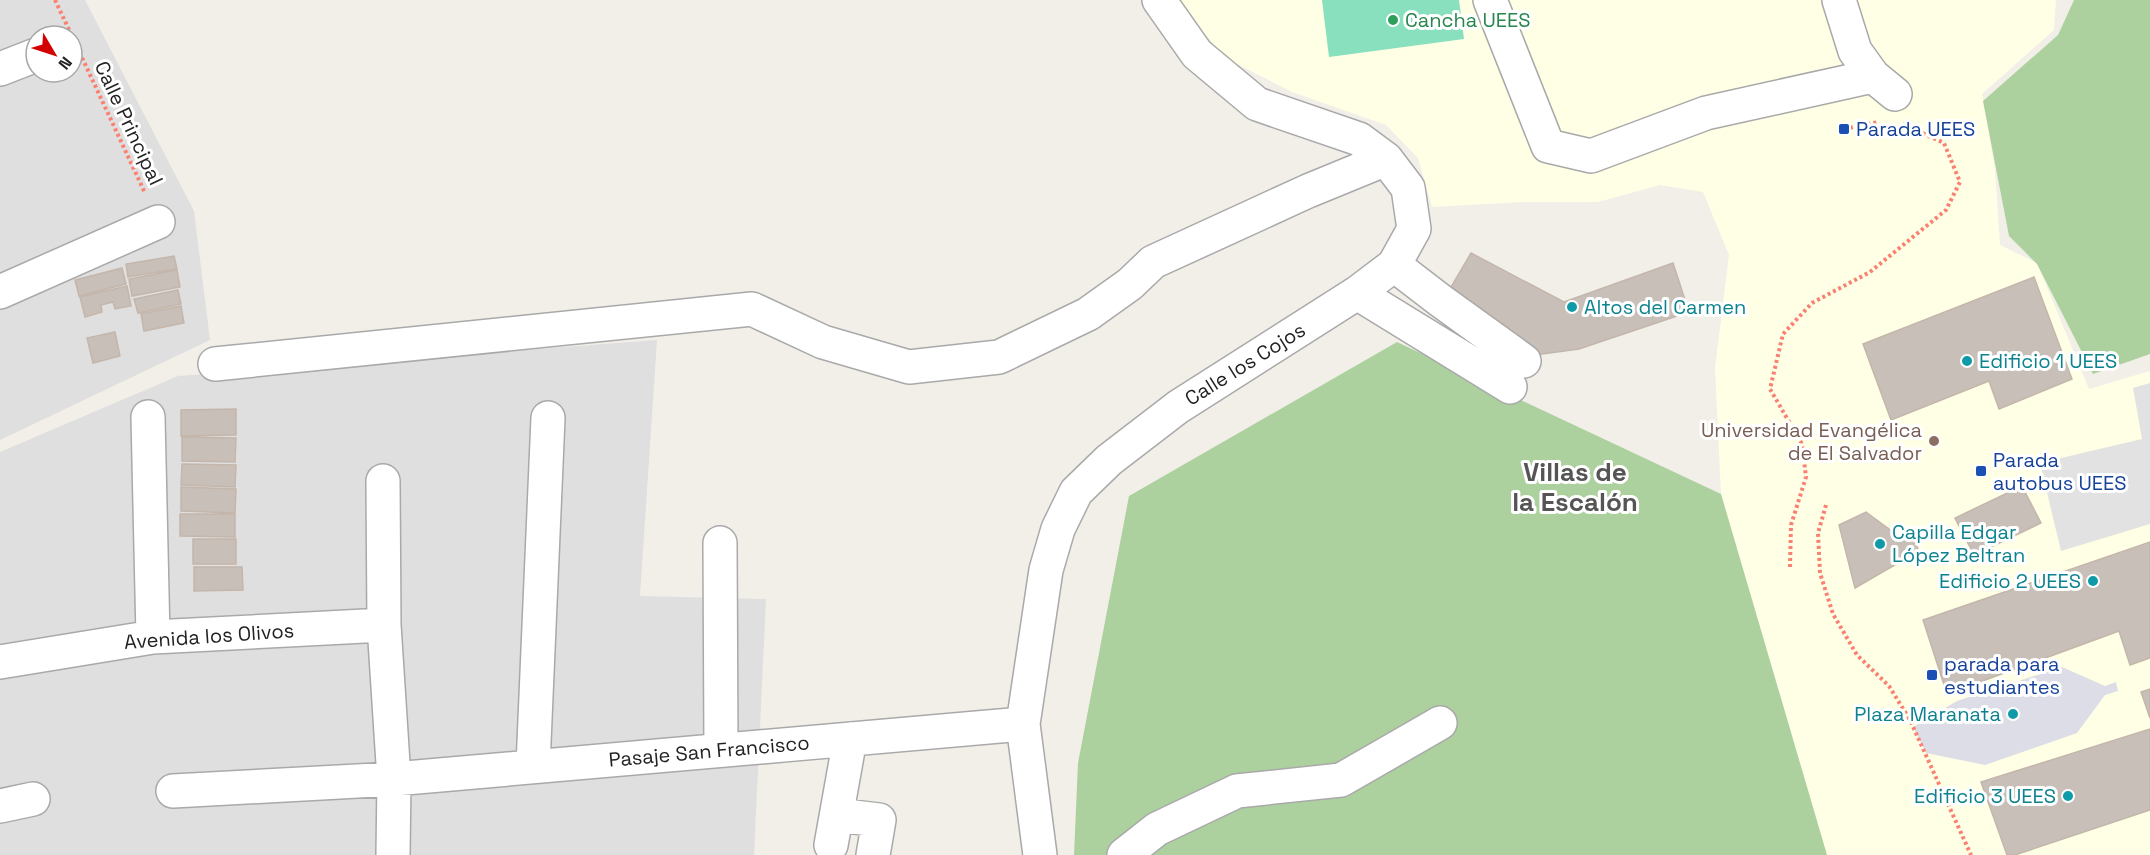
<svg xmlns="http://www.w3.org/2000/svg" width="2150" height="855" viewBox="0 0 2150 855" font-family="'Space Grotesk',sans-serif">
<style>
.residential{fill:#e0dfdf;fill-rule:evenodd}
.education{fill:#ffffe5}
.forest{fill:#add19e}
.pitch{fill:#88e0be}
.parking{fill:#e2e2e2}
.plaza{fill:#dddde8}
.building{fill:#c7bfb8;stroke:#c4b6ab;stroke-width:1.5}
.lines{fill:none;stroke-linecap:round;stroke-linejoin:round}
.minor-casing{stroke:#a9a9a9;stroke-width:36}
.path{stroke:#fa8072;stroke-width:4;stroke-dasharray:3 3;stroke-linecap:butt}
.minor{stroke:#fff;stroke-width:33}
.leisure-dot{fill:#2e9e5b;stroke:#fff;stroke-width:2}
.transit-dot{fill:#1a4fb4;stroke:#fff;stroke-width:2}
.culture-dot{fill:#0f9aa8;stroke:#fff;stroke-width:2}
.education-dot{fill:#8d6e63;stroke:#fff;stroke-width:2}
.labels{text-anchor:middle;stroke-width:6;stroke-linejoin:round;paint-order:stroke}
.leisure-label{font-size:20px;fill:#27864d;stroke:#fff;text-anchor:start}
.street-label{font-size:20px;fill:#222;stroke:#fff}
.transit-label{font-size:20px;fill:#164399;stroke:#fff;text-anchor:start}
.culture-label{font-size:20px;fill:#0d838f;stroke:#fff;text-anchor:start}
.education-label{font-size:20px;fill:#785e54;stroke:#fff;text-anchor:end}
.district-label{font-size:26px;font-weight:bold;fill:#555;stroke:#fff}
</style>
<rect width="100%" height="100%" fill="#f2efe9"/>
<path class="residential" d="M0,0H85L194,211L210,340L0,440ZM36,36H72V72H36Z
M657,340L640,596L766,599L754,855H0V452L178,376Z"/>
<path class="education" d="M1175,0H2056L2054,30L1982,94L1995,169L2000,245L2037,263L2089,389L2150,371V855H1827L1721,494L1715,368L1729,255L1703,192L1660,185L1598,202H1523L1432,207L1418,158L1386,125L1292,92L1227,59Z"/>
<path class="forest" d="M2074,0H2150V354L2093,374L2037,264L2009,236L1983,101L2058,35Z
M1397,342L1721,494L1827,855H1074L1078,763L1129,496Z"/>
<path class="pitch" d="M1322,0H1459L1464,39L1329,57Z"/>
<path class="parking" d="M2150,383V524L2061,551L2040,463L2142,439L2133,388Z"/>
<path class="plaza" d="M2062,667L2105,686L2116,682L2118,691L2105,695L2077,733L1985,765L1926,753L1913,727L1957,701Z"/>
<path class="building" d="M1471,253L1564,302L1673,263L1689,312L1579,349L1535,355L1444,299Z
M174,256L177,269L128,277L126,264Z
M122,268L126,284L79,296L75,280Z
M177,270L180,287L132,296L129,279Z
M2034,277L2072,379L1999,409L1989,381L1891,420L1863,344Z
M127,286L131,306L115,309L113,302L101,305L102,312L85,317L80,297Z
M178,290L181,304L138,313L134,299Z
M181,306L184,323L144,331L141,314Z
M115,332L120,356L93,363L87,338Z
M236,409V435L181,436V410Z
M182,437L236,438L235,462L182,461Z
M182,464L236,465L235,487L181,485Z
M2022,486L2041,523L1974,555L1955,518Z
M181,487L236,489L235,513L181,511Z
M1866,512L1900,537L1910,531L1919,551L1855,588L1839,525Z
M180,514H235V537L180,536Z
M193,539H236V564H193Z
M2150,542V658L2130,665L2119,631L1947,694L1923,620Z
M194,567H242L243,590L194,591Z
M2150,689V718L2141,692Z
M2150,729V810L2015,855H2007L1981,782Z"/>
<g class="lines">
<defs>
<path id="minor" d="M1490,0L1548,146L1591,156L1706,113L1873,76
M1839,0L1855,51L1873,76L1895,94
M0,69L36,55
M1394,265L1441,301L1524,361
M0,292L158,222
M1357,293L1510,387
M215,364L752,309L823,342L909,367L999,357L1088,314L1130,284L1153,262L1308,191L1386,159
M148,417L153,637
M383,481L384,625L394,779L393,855
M720,543L721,750
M0,662L153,637L384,625
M533,766L548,418
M173,791L394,779L1023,724
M0,806L33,799
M837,815L879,820L873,855
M831,845L850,739
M1040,855L1023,724L1046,570L1058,529L1076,492L1109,460L1178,407L1357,293L1394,265L1414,229L1408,188L1386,159L1359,139L1257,104L1197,54L1159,0
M1124,855L1157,829L1237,791L1341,780L1440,723"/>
</defs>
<use href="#minor" class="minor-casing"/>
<path class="path" d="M55,0L72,36
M72,36L145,193
M1844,129L1878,122
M1826,505L1818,533L1820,573L1833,614L1857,655L1889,686L1910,720L1971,855
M1790,567L1791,525L1806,477L1802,444L1770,389L1783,334L1812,303L1870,272L1946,210L1960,182L1944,143L1903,124"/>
<use href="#minor" class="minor"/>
</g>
<circle class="leisure-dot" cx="1393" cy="20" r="6"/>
<g class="transit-dot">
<rect x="1838" y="123" width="12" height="12" rx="3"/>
<rect x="1975" y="465" width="12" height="12" rx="3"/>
<rect x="1926" y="669" width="12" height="12" rx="3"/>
</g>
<g class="culture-dot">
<circle cx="1572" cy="307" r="6"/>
<circle cx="1967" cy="361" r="6"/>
<circle cx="1880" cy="544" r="6"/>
<circle cx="2093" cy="581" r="6"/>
<circle cx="2013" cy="714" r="6"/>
<circle cx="2068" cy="796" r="6"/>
</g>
<circle class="education-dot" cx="1934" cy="441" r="6"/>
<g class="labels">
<g class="leisure-label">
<text x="1405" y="27">Cancha UEES</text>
</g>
<g class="street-label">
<text transform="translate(129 123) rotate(65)" y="7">Calle Principal</text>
<text transform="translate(1245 364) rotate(-32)" y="7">Calle los Cojos</text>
<text transform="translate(209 636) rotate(-4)" y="7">Avenida los Olivos</text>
<text transform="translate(709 751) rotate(-5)" y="7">Pasaje San Francisco</text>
</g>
<g class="transit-label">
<text x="1856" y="136">Parada UEES</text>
<text x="1993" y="467">Parada<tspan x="1993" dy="23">autobus UEES</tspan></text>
<text x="1944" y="671">parada para<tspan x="1944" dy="23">estudiantes</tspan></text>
</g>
<g class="culture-label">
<text x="1584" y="314">Altos del Carmen</text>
<text x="1979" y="368">Edificio 1 UEES</text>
<text x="1892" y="539">Capilla Edgar<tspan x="1892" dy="23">López Beltran</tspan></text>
<text x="2081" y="588" text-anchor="end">Edificio 2 UEES</text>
<text x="2001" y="721" text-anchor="end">Plaza Maranata</text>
<text x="2056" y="803" text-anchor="end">Edificio 3 UEES</text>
</g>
<g class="education-label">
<text x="1922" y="437">Universidad Evangélica<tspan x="1922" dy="23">de El Salvador</tspan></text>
</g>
<g class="district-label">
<text x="1575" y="481">Villas de<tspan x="1575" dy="30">la Escalón</tspan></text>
</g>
</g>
<g transform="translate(54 54) rotate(129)"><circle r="28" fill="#ffffff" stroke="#a7a7a7" stroke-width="1.5"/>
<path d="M0-4.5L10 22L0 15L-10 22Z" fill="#d40000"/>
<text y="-9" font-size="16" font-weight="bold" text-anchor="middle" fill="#222222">N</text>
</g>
</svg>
